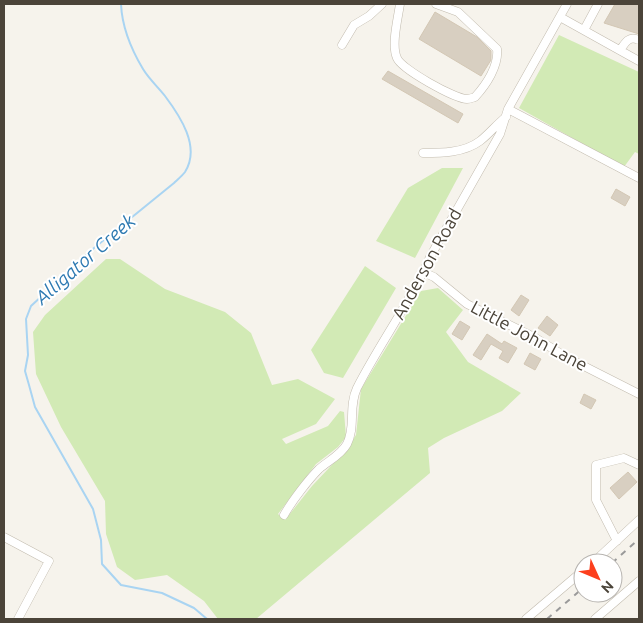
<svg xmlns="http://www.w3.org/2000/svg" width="643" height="623" viewBox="0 0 643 623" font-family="Ubuntu,sans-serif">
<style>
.green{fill:#d2eab5}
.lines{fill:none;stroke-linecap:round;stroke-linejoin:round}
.stream{stroke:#a9d4f2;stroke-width:2}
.building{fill:#d8cfc1;stroke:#d3c7b4}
.minor-casing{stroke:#c2bbae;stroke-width:9}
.minor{stroke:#fff;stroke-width:8}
.rail{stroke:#9a9a9a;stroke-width:2;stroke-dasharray:6 6;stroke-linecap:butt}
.labels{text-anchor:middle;stroke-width:4;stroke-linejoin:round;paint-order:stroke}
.street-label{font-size:18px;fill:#4b4439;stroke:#fff}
.water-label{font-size:19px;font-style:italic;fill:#2e7ab2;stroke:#fff}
</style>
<rect width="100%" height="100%" fill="#f6f3ec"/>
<path class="green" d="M559,35L639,72V154L635,152L624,167L519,108Z
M442,168H463L415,258L376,241L408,188Z
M106,259H120L165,289L225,312L251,333L272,385L298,379L335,399L316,424L282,439L286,444L328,426L340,411L344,412L346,437L338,447L316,464L278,514L285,520L312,486L345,451L356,435L361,389L421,291L438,288L463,310L446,332L468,362L521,393L502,411L444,438L428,448L430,473L256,619H218L204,601L167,575L135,580L117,567L106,534L105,501L61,427L36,374L33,332L45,315Z
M365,266L396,288L343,378L324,373L311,350Z"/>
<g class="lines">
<path class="stream" d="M121,4C122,27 131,49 143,69C149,79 158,87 165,96C180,116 201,147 185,172C182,176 177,180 174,183L94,248L31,306L26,319L28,355L25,371L29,385L35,407L93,509L101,540L102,564L121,585L162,593L194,608L207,619"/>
</g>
<path class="building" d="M615,4H639V34L604,23Z
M435,12L477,37L491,51V60L481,76L419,39Z
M388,71L463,114L458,123L382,79Z
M616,189L630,197L625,206L611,198Z
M521,295L529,300L519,316L511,310Z
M547,316L558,325L550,336L538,328Z
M460,321L470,327L462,340L452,334Z
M487,334L502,344L504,341L517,348L508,363L499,358L503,351L491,344L481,360L473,355Z
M530,353L541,359L535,370L524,364Z
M584,394L596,400L591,409L580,403Z
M628,472L637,482L619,499L610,488Z"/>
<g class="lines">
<defs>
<path id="minor" d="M400,4C398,18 391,45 397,58C401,69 455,99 467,99C470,99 472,98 475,97C486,85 499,66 497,49L458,12L436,4
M560,17L639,61
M584,30L598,4
M342,45L354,25L369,16L382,4
M620,50C624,45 628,36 636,39
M508,109L639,178
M423,153C441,153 464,153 480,141C489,134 497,124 506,117
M423,272L434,277L467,304L534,337L566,357L639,394
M284,515C292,501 308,480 319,469C328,461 341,455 347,444C356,427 348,407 357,388C380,343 410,303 430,257L500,134L508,109L567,4
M4,537L49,561L18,619
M617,541L596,500V465L624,458L639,465
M595,563L597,559L639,520
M526,619L579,574L583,573
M595,619L639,581"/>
</defs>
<use href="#minor" class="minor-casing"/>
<use href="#minor" class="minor"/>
<path class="rail" d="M612,563L639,539
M547,619L583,588"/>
</g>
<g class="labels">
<g class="street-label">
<text transform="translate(427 264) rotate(-61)" y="6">Anderson Road</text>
<text transform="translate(529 336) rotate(28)" y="6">Little John Lane</text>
</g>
<g class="water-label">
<text transform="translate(85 259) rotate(-41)" y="7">Alligator Creek</text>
</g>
</g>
<rect width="643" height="623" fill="none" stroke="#4b4439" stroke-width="10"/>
<g transform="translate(598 578) rotate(134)"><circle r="24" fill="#ffffff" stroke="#b7b4b0"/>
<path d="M0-4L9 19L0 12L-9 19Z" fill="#fc3f1d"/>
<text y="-8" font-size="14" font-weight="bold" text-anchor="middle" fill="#4b4439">N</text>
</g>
</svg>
